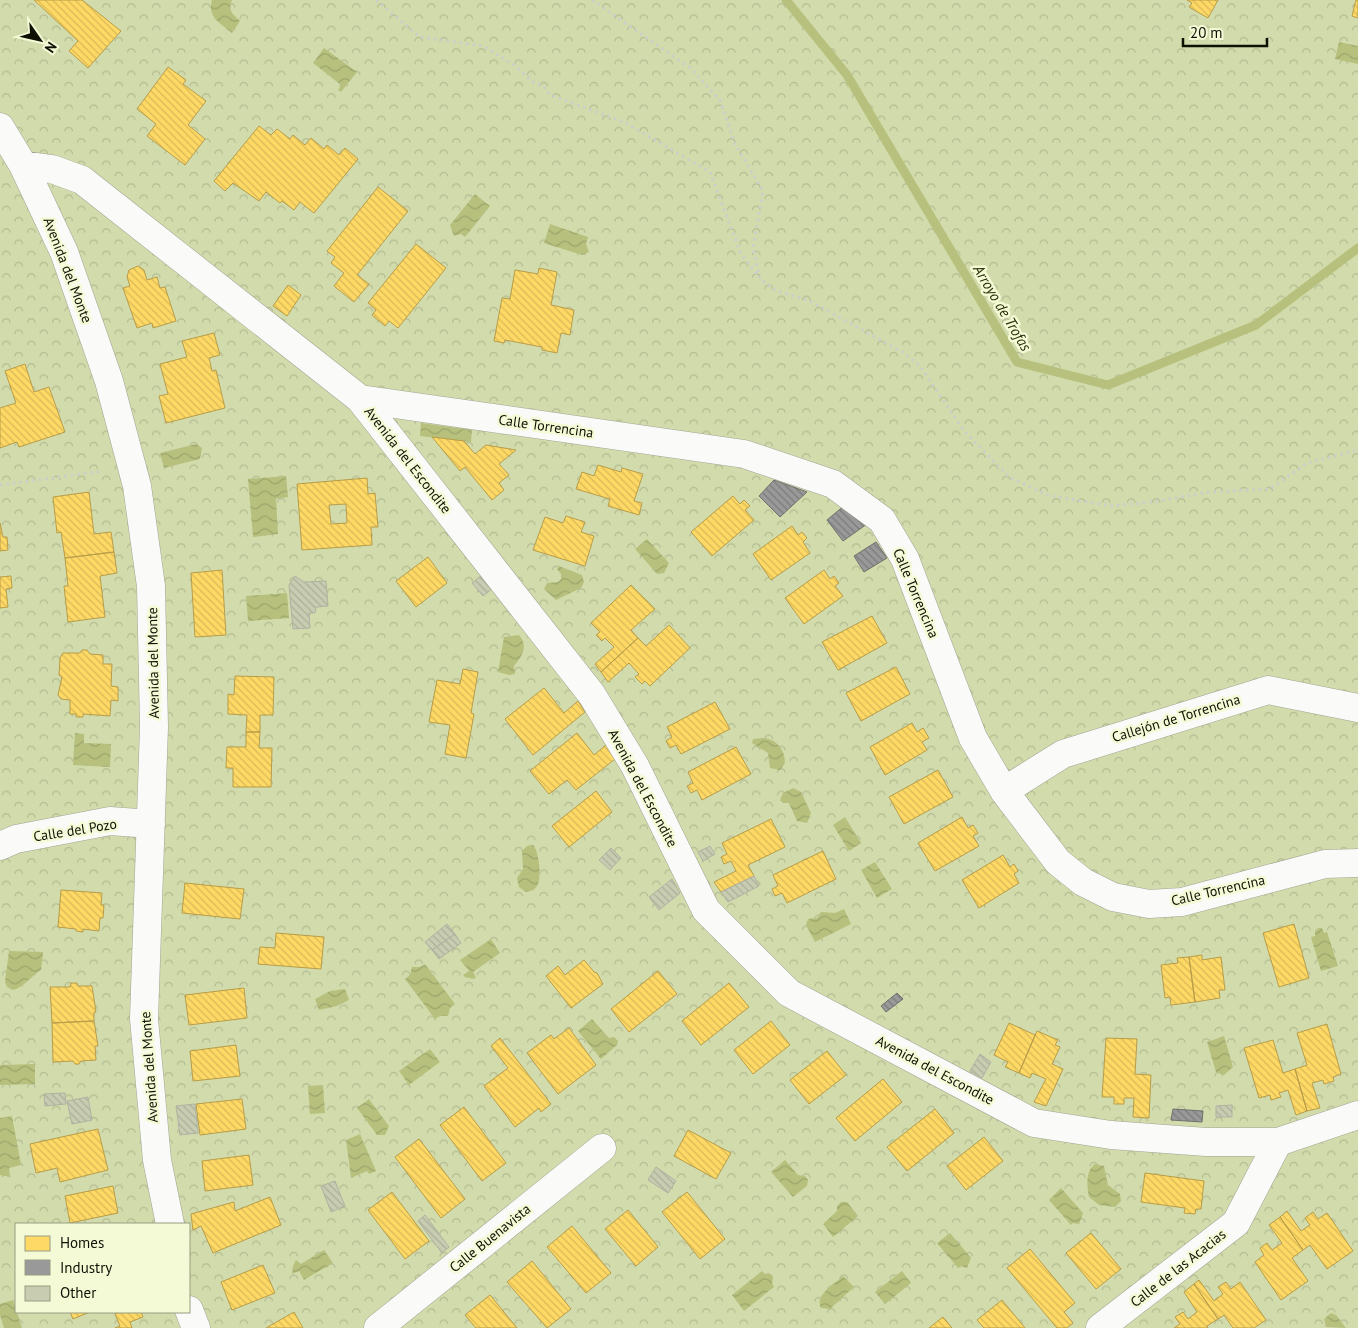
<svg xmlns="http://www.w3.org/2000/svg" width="1358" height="1328" viewBox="0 0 1358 1328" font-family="'PT Sans',sans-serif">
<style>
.park{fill:url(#park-crowns);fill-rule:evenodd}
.water{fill:url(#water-waves)}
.homes{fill:url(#homes-back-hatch);stroke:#b79d49;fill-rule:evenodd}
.industry{fill:url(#industry-back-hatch);stroke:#70706d}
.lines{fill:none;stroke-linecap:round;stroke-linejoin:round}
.stream{stroke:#b7c17d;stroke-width:9}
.building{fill:url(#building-back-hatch);stroke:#afb2a2}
.street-casing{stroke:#a1a494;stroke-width:29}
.path{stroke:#cdcfc8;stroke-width:3;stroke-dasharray:2.5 4;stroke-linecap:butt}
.street{stroke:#fafbf8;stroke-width:28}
.labels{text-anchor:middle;stroke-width:5;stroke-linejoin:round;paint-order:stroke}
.street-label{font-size:14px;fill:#0f1105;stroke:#f3fad5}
.water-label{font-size:15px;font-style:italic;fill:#2a2f08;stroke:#f3fad5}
</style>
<defs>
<pattern id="park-crowns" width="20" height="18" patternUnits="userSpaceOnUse" patternTransform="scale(1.25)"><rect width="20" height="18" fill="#d2dbab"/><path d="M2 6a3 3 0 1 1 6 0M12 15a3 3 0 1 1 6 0" fill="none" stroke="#b3bb92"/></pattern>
<pattern id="water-waves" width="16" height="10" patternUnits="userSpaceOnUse" patternTransform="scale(1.25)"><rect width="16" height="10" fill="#b7c17d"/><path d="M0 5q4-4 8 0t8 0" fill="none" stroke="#9ca56b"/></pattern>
<pattern id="homes-back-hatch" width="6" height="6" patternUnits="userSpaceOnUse" patternTransform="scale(1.25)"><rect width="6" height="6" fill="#ffd966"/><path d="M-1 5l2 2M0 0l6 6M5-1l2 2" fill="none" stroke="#d9b957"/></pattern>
<pattern id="industry-back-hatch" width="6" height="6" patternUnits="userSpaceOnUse" patternTransform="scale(1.25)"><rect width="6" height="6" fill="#999"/><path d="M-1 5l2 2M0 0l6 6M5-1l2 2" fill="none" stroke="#7b7b7b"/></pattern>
<pattern id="building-back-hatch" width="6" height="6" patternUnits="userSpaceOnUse" patternTransform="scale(1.25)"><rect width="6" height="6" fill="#c8cdb2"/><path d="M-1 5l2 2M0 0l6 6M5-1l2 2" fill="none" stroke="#abaf98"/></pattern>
</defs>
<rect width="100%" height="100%" fill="#e1e5d0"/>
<path class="park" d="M0,0H1358V1328H0ZM16,1224H189V1312H16Z"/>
<path class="water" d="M212,0H232C228,11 232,13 240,21L232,33C220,23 207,17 212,0Z
M1339,42L1358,46V64L1335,59Z
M324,48L357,72L341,92L338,90L341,85L313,63Z
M475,194L490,206L465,237L461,234L454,236L450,225Z
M550,224L588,237L586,244L589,252L582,255L544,243Z
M421,423L472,430L471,442L420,436Z
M196,444L202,448L200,459L164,468L160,453Z
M286,476L288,497L276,499L278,534L253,537L248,479Z
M647,539L669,563L664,573L657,574L635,549Z
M559,566L582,575L584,582L581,588L556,600L544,589L547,583L558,582L561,579V574L557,569Z
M287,593L289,618L248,621L246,596Z
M519,635C529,647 522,656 514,666L515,674L509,675L498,672L504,637Z
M75,733L84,734V743L111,744L110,767L73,765Z
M763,738C777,739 785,750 785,763L780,770L770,768L768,753L752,743L753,739Z
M793,788L801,792L811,813L807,823L797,821L789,803H783L780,800L783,793Z
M845,817L861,843L849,851L833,825Z
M533,845C539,850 542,879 537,886C535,890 531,891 526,892L519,887L517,878L523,869L522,851L527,846Z
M875,862L892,889L877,898L861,870Z
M844,909L851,924L815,942L806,925L808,919L817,918L821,912L835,913Z
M1318,928H1322L1324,933L1327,932L1338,966L1321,971L1311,937L1315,936V931Z
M491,939L500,953L473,972L476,977L474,979L465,977L463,975L469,971L460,960Z
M9,951L43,952L41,970C31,976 23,988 13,990L7,987L5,982Z
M425,964L455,1004L450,1008L448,1016H440L435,1019L405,979L410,975L412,967H420Z
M345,989L349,1000L337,1006L319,1010L315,999L330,991Z
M592,1019L609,1038L614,1037L618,1041L617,1045L601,1059L578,1031Z
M1224,1036L1233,1067L1224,1075L1216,1072L1207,1042Z
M430,1049L440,1062L409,1085L399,1071Z
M35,1064V1084L0,1085V1065Z
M323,1085L325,1113L310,1114L308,1086Z
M369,1099L389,1126L385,1135H377L357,1108Z
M12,1116L21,1165L9,1168L10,1177L0,1175V1118Z
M360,1134L376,1171L369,1174L367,1171L351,1178L346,1140Z
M785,1160L798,1175L805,1176L808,1180L807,1186L793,1197L771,1172Z
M1095,1164L1104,1166L1108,1185L1120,1194L1121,1201L1115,1207L1099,1205L1089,1197C1087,1187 1085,1171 1095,1164Z
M1061,1188L1083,1213L1079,1224L1073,1223L1071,1225L1049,1200Z
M841,1202H847L858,1216L833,1237L823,1224L837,1211V1206Z
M950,1233L971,1258L967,1268L961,1266L958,1268L937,1243Z
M324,1250L333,1263L304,1280L299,1271L292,1274L293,1266L296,1260L301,1264Z
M762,1271L765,1274L769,1273L773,1276L772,1283L774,1287L744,1311L732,1295Z
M902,1271L911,1283L885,1304L875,1292Z
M843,1276L854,1287L830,1309L821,1308C814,1296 834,1284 843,1276Z
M13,1300L22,1328H4L0,1315V1304Z
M1331,1313L1336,1315L1346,1328L1326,1327L1324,1319Z"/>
<path class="homes" d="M34,0H82L121,31L88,68L69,51L78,41Z
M1187,0H1218L1208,18L1189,7L1192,3Z
M1358,0V18L1352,16L1356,0Z
M168,67L186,80L183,84L206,101L188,125L205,139L185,165L147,136L156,124L137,109Z
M259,126L271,135L277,129L290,139L293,135L305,145L311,138L324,149L327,145L339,155L345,148L358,159L314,213L300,202L294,210L282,201L280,203L266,192L259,201L233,183L225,191L214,181Z
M378,187L408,211L357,275L369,284L354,302L334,286L344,273L331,263L335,257L327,251Z
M416,244L446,268L398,328L389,321L385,326L372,315L376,310L368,303Z
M138,266L144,270L147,280L157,277L160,288L165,287L176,321L153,328L152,323L137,328L123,288L130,286L127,277L129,270Z
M539,268L557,272L551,305L574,310L570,335L561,333L557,353L542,350V347L505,340L504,343L494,341L502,298L510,299L515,270L538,274Z
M288,285L301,295L287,316L273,306Z
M214,333L220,355L209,358L212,371L216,370L225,408L166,423L159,396L168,394L160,364L187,357L182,341Z
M25,364L34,392L49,387L65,432L19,447L17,442L0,448V408L16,403L5,371Z
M432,437L464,441L475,454L486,445L516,450L499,464L509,475L499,483L504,490L492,500L465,467L460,471Z
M598,465L621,472L622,468L643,474L634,501L642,503L639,515L608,506L610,499L576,489L582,472L594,476Z
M367,478L368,494L375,493L378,527H371L372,545L302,550L297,484ZM346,504L347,523L331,524L329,505Z
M89,492L94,534L111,532L114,552L65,558L61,532L57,533L53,497Z
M733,496L740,504L744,500L750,506L745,510L754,520L712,556L691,532Z
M566,516L585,522L581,532L594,536L585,566L533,550L545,517L563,523Z
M0,523L3,537H7L8,550L0,551Z
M792,526L798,535L802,532L807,538L803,542L810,553L771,580L753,554Z
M114,552L117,573L100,576L105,617L68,622L64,586H68L65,558Z
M428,557L447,583L416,607L396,581Z
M222,570L226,635L195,637L191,573Z
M824,570L830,579L834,576L839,583L835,586L843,596L804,624L785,598Z
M11,576L12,588L6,589L8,607L0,608V577Z
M631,585L655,609L631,630L638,638L601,672L595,664L614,647L605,638L602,641L596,635L600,632L591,623Z
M872,616L887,643L838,670L822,642Z
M669,625L690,648L650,686L645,681L642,684L635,677L639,674L629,663L608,682L601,672L638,638L646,646Z
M82,650H87L90,654L103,655V664H112L111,686L118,687V701L111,700L110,716L83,714V717H76V714H70V700L61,699L58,695L62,677L59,675L60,658L63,653H80Z
M896,667L910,694L861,721L846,693Z
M463,669L478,672L471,713L474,714L466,758L445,754L450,725L429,722L437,680L460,684Z
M235,676L274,677L273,715H260V732H246L247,715L228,714V694L234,695Z
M544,688L564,713L578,701L585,712L533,755L505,719Z
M715,702L730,729L681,754L676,745L670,748L666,741L672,737L667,727Z
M912,723L917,732L923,728L929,738L922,742L927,750L885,775L870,747Z
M246,732H260L259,748H272L271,787H233V768H226L227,747H246Z
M577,733L594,755L606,745L615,759L576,790L567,780L549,794L530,771Z
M736,747L751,774L702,800L697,790L691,793L687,786L693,783L688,772Z
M938,770L953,797L904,824L889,797Z
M596,791L612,812L569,847L552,826Z
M962,817L968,828L973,825L978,833L973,836L979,846L935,871L918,843Z
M771,819L785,847L748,865L754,876L721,892L714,882L736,871L731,861L724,864L721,857L727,854L722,843Z
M823,851L836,879L787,903L782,893L775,896L772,889L778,886L773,875Z
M1003,855L1010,867L1014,864L1018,871L1014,874L1019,883L979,908L962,880Z
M185,883L244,889L240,919L182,913Z
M61,890L102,893L101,905H104L103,918H100L99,931L83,929V932L76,931V929L58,927Z
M1294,924L1309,978L1279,987L1263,933Z
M276,933L324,937L321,969L258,964L260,947L275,948Z
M1202,955V960L1221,957L1225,990H1219L1220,998L1195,1002L1189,957Z
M1189,957L1195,1002L1171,1005L1170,997L1165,998L1161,965L1178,963L1177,958Z
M584,960L594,972L597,973L603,984L571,1008L546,976L558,966L565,975Z
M658,971L677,994L629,1032L611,1009Z
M71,983H77L78,986H92L96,1012H94V1021L52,1023L50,987H70Z
M729,983L749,1007L701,1045L682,1021Z
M244,988L247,1018L189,1025L185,995Z
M94,1021L98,1046H95L96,1060L81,1061L79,1064H75L73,1061L53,1062L52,1023Z
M771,1021L790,1045L753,1074L734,1050Z
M1009,1023L1035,1035L1019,1073L1005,1067L1008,1062L994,1055Z
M1327,1024L1341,1074L1333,1077L1334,1081L1324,1084L1323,1080L1312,1083L1320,1108L1307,1111L1295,1069L1307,1065L1297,1033Z
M569,1028L596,1065L558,1094L527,1053L551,1035L554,1039Z
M1037,1031L1058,1040L1055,1045L1060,1047L1052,1064L1063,1069L1046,1106L1034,1102L1046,1079L1032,1073L1030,1078L1019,1073Z
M500,1038L551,1104L541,1112L539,1108L515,1127L484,1086L508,1068L491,1046Z
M1106,1038L1137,1039L1135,1074L1151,1075L1149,1118L1133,1117L1134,1098H1124V1104H1114V1097H1102Z
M1273,1040L1283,1073L1295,1069L1307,1111L1296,1115L1288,1090L1279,1093L1281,1097L1271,1100L1270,1095L1259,1098L1244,1048Z
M236,1045L240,1076L193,1081L190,1051Z
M827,1051L846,1075L809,1104L790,1080Z
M883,1079L902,1102L855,1141L836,1118Z
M242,1099L246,1129L200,1135L196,1104Z
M464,1107L506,1163L482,1181L440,1125Z
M935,1109L954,1133L907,1171L887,1147Z
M98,1129L108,1170L60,1182L57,1168L36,1173L30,1144Z
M688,1130L731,1153L716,1179L674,1156Z
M984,1137L1003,1161L966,1190L947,1166Z
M419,1139L465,1199L441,1218L395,1157Z
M249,1155L253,1185L205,1191L202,1161Z
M1145,1173L1204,1181L1201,1209H1196L1195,1214L1184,1213L1185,1208L1141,1202Z
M113,1186L118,1213L70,1223L65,1196Z
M392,1192L429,1241L405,1259L368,1210Z
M687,1192L725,1239L700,1259L662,1212Z
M270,1197L281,1225L213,1253L201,1226L193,1230L191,1214L234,1202L235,1211Z
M628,1210L658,1247L636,1266L605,1229Z
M1287,1211L1301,1231L1310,1225L1305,1218L1313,1212L1318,1219L1327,1213L1353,1251L1327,1269L1310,1245L1303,1250L1280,1217Z
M1280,1217L1303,1250L1292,1258L1308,1281L1281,1300L1255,1262L1264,1255L1260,1248L1267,1243L1272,1250L1282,1243L1269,1225Z
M572,1226L611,1273L586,1293L547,1247Z
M1091,1233L1121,1269L1096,1289L1066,1253Z
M1030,1249L1075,1303L1064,1312L1073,1323L1067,1328H1057L1007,1268Z
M532,1261L571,1309L547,1328L507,1282Z
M263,1265L275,1293L232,1310L221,1282Z
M1199,1280L1214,1301L1223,1294L1218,1287L1226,1282L1231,1289L1240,1282L1266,1320L1254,1328H1233L1224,1315L1218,1319L1194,1284Z
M1194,1284L1218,1319L1207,1326L1208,1328H1174L1180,1324L1175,1317L1183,1312L1188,1319L1197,1312L1184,1292Z
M490,1295L517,1328H476L465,1315Z
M1002,1300L1025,1328H984L977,1320Z
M70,1312H90L73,1319Z
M121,1312H141L143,1317L130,1322L132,1328H115L120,1326L115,1314Z
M294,1312L303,1328H266Z
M943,1317L952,1328H929Z"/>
<path class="industry" d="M774,480L807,492L780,517L759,496Z
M845,505L867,524L843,541L827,520Z
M876,542L887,558L864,572L854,556Z
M897,993L903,999L886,1012L881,1006Z
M1173,1109L1203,1111L1202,1122L1171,1120Z"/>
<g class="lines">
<path class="stream" d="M786,0L847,75L1017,362L1108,385L1256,325L1358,248"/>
</g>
<path class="building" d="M482,575L493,588L483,596L472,583Z
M295,576L304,582L326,581L328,606L316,607L315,613H309L310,628L293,629L289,585Z
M710,846L715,854L703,861L698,852Z
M611,848L621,858L610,870L599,860Z
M754,876L759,886L728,902L721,892Z
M672,879L680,893L659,910L649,897Z
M447,924L455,934L432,950L425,942Z
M455,934L461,943L439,959L432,950Z
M980,1054L991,1062L982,1078L970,1071Z
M65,1093L66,1104L45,1106L44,1094Z
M88,1097L92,1120L72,1124L67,1101Z
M195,1104L198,1133L180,1135L176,1106Z
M1232,1105V1117H1216V1106Z
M656,1167L676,1181L668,1193L648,1180Z
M335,1181L345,1206L331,1212L321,1186Z
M425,1215L449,1247L442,1253L418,1221Z"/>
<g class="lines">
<defs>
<path id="street" d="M0,127L23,165L64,252L109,381L137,486L151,586L154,727L144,1019L157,1160L170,1224
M23,165L52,169L82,180L360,399L592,695L635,766L706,910L789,993L1034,1123L1111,1135L1206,1142H1278
M360,399L744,454L833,484L882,520L905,559L973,738L1004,791L1058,862L1083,882L1113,897L1149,904L1182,902L1325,864L1358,863
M1004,791L1063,754L1268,690L1358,708
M0,846L16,839L110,821L151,824
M189,1310L196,1328
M378,1328L602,1148
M1100,1328L1236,1223L1278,1142L1358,1115"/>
</defs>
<use href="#street" class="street-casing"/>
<path class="path" d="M376,0L420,37L483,46L516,66L533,82L543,86L550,95L624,122L710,172L741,254L759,277
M592,0L690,68L720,100L735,144L763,191L753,248L760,279L775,290L810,301L902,352L920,366L965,432L1009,477L1047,495L1112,506L1159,501L1208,492L1270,489L1307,463L1358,450
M0,485L103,471"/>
<use href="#street" class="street"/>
</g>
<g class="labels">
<g class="street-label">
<text transform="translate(68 270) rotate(69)" y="5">Avenida del Monte</text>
<text transform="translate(546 426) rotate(8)" y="5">Calle Torrencina</text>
<text transform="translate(408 460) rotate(52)" y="5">Avenida del Escondite</text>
<text transform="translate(916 593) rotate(67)" y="5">Calle Torrencina</text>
<text transform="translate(153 663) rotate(-91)" y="5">Avenida del Monte</text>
<text transform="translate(1176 718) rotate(-17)" y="5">Callejón de Torrencina</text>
<text transform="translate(643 788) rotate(62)" y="5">Avenida del Escondite</text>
<text transform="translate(75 830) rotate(-9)" y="5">Calle del Pozo</text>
<text transform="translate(1218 890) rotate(-13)" y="5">Calle Torrencina</text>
<text transform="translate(149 1067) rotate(-94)" y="5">Avenida del Monte</text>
<text transform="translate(935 1070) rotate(28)" y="5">Avenida del Escondite</text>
<text transform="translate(490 1238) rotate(-39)" y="5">Calle Buenavista</text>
<text transform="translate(1178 1268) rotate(-38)" y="5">Calle de las Acacias</text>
</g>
<g class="water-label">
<text transform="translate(1002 308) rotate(59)" y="5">Arroyo de Trofas</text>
</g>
</g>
<rect x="15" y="1223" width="175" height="90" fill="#f3fad5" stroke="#989d82"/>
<rect x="25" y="1236" width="25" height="15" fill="#ffd966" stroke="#989d82"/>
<text x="60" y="1248" font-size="15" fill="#0f1105">Homes</text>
<rect x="25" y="1260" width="25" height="15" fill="#999999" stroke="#989d82"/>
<text x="60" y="1273" font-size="15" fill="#0f1105">Industry</text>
<rect x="25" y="1286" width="25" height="15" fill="#c8cdb2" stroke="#989d82"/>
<text x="60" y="1298" font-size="15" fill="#0f1105">Other</text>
<g transform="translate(40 40) rotate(124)" stroke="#f3fad5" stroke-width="4" paint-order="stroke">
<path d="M0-4L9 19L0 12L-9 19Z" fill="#0f1105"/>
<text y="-8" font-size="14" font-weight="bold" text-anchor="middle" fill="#0f1105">N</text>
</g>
<path d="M1183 38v8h84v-8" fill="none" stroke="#0f1105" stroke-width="2.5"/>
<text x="1190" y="38" font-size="15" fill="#0f1105" stroke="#f3fad5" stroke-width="4" paint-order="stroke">20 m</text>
</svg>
